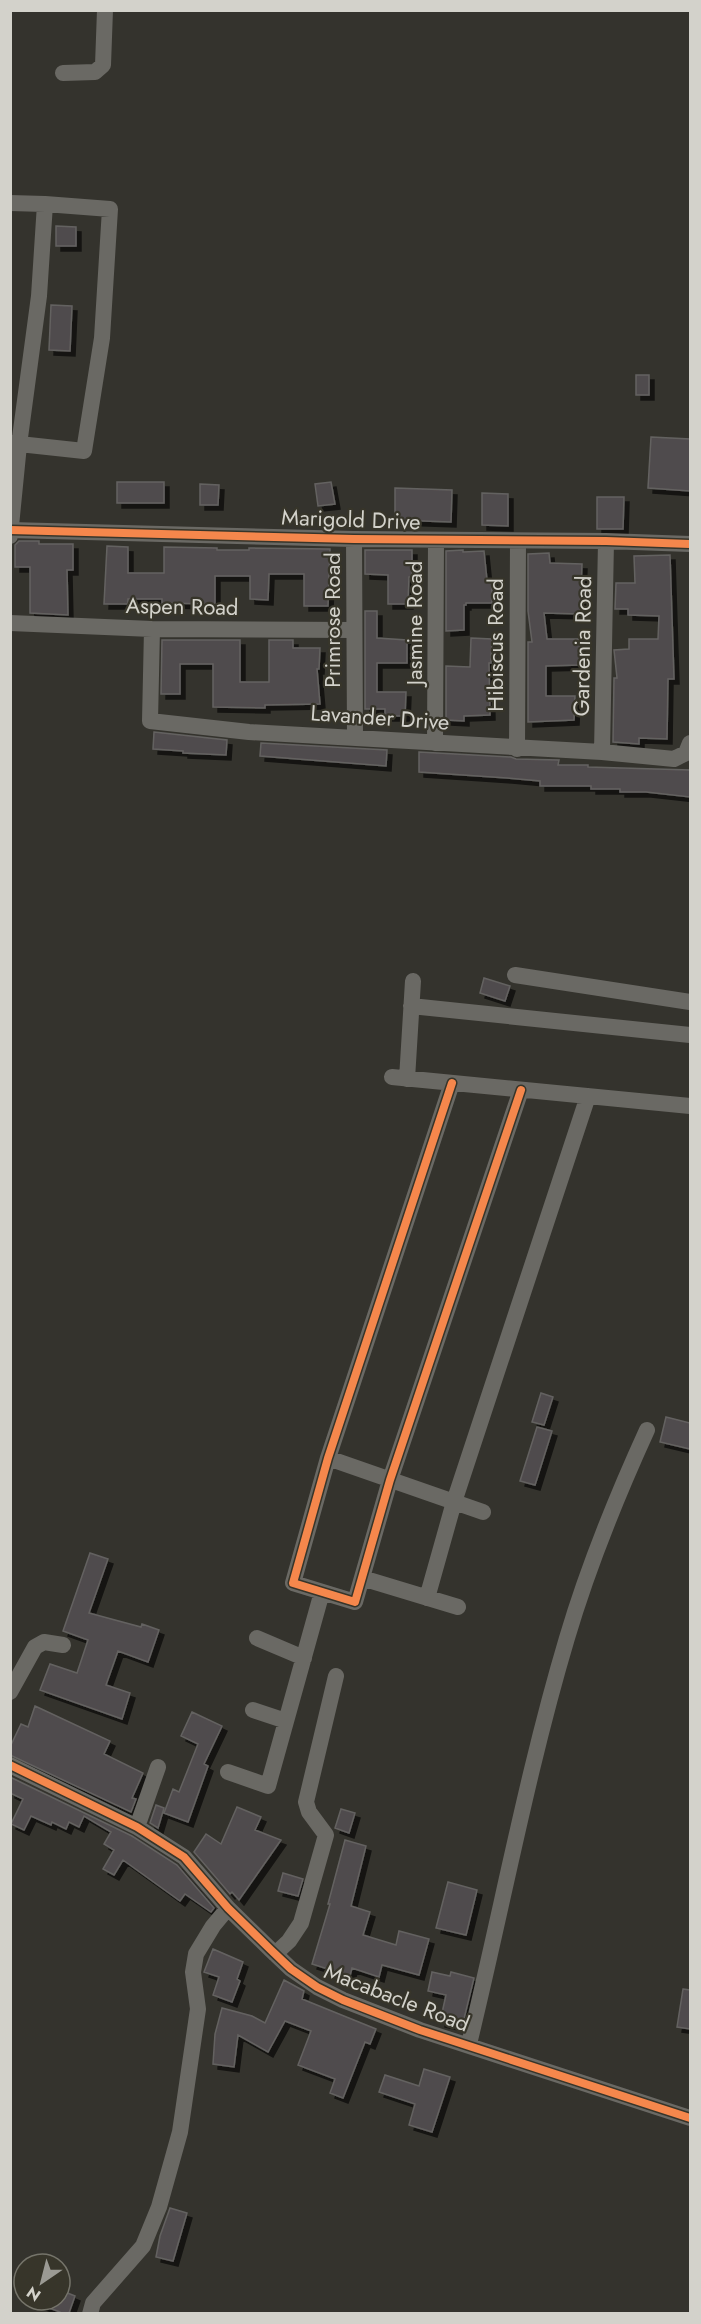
<svg xmlns="http://www.w3.org/2000/svg" width="701" height="2324" viewBox="0 0 701 2324" font-family="Jost,sans-serif">
<style>
.building{fill:#504b4d;stroke:#646261;stroke-width:1.5;filter:url(#shadow)}
.lines{fill:none;stroke-linecap:round;stroke-linejoin:round}
.minor{stroke:#6a6964;stroke-width:16}
.cycleway-casing{stroke:#37352a;stroke-width:11}
.cycleway{stroke:#f5874c;stroke-width:8}
.labels{text-anchor:middle;stroke-width:4.5;stroke-linejoin:round;paint-order:stroke}
.street-label{font-size:22px;fill:#d3d2cb;stroke:#37352a}
</style>
<defs>
<filter id="shadow"><feDropShadow dx="5" dy="5" stdDeviation="0" flood-color="#0009"/></filter>
</defs>
<rect width="100%" height="100%" fill="#34332d"/>
<path class="building" d="M56,226L76,227V246H56Z
M51,305L72,306L70,351L49,350Z
M636,375H649V395H636Z
M651,437L690,439V491L648,488Z
M117,482H164V503H117Z
M331,482L335,504L318,506L315,484Z
M200,484L219,485L218,505H200Z
M395,488L452,490L451,522L395,520Z
M482,493L508,494V526L482,525Z
M597,497H624L623,529H597Z
M19,541H39V544H73V570H67L68,615L30,613V567H15V545Z
M107,546L128,547V573H164V547L217,548V550H249V548L330,549L328,606H304V574H269L268,600L250,599V576H215V604L162,603V599H128V604H104Z
M365,550H412V577H409L408,604H388V575L365,574Z
M463,550V552L484,551L487,580H492V603H466V605H464V630L446,631V551Z
M549,553L550,563L582,564L580,614L544,613L547,639H580V665L546,666V696H575L574,720L528,722V642H532L528,611V554Z
M670,555L674,679H668L667,739L639,738V744L613,742L614,678H617L614,650L629,649V639H658L659,616L628,615V609H615L616,583H635L634,556Z
M365,611H377V638L407,640V663H377V692H406L405,716H385V709H365Z
M471,638L492,639L491,663H489L490,715L464,716V721L446,720V666L470,667Z
M162,640H240V682H269V640H293V648H320L319,669H317L320,704L265,705V708L213,707V664H180V694H161Z
M154,732L227,740L226,755L183,753V751L153,749Z
M261,743L387,750L386,766L260,756Z
M419,752L511,757L516,759L559,760L558,765H588V767L690,770V797L646,792H620V789H591V786H540V781L507,778L419,772Z
M484,978L510,986L505,1001L480,993Z
M541,1393L553,1397L544,1425L532,1422Z
M666,1417L690,1423V1449L660,1442Z
M537,1427L552,1431L535,1485L520,1481Z
M90,1553L108,1559L89,1613L141,1627L142,1624L159,1630L148,1662L118,1651L106,1685L130,1693L122,1719L40,1690L50,1664L77,1673L88,1640L63,1631Z
M35,1706L110,1741L104,1754L143,1773L132,1798L136,1799L131,1812L10,1755V1747L21,1724L28,1727Z
M192,1712L222,1726L204,1764L208,1766L188,1822L164,1813L173,1789L179,1792L198,1744L181,1736Z
M10,1777L132,1836L177,1865L214,1908L211,1912L185,1894L180,1901L123,1860L114,1875L103,1869L114,1850L104,1844L111,1832L84,1816L79,1827L69,1822L66,1829L52,1822L51,1825L31,1816L24,1830L11,1824L23,1799L10,1793Z
M156,1805L164,1808L158,1828L150,1823Z
M237,1807L261,1817L255,1830L281,1840L239,1900L232,1892L230,1894L194,1852L206,1834L221,1844Z
M341,1809L355,1813L349,1833L335,1828Z
M345,1840L366,1846L351,1906L370,1912L363,1935L396,1945L399,1931L429,1939L419,1975L382,1965L379,1977L352,1968L350,1976L312,1964L330,1904H328Z
M283,1873L303,1879L298,1896L278,1891Z
M448,1882L477,1890L466,1935L436,1928Z
M213,1949L243,1962L237,1979L240,1981L232,2002L213,1995L219,1977L204,1972Z
M432,1972L450,1976L451,1972L474,1978L462,2027L440,2022L446,1995L428,1991Z
M284,1980L304,1991L302,1999L376,2029L370,2044L365,2042L343,2098L330,2093L335,2079L298,2065L311,2031L285,2021L268,2052L238,2035L234,2067L213,2064L215,2034L222,2008L252,2016L265,2023Z
M683,1989L690,1990V2029L677,2027Z
M424,2069L450,2077L432,2132L409,2125L415,2104L379,2092L385,2075L419,2086Z
M170,2208L187,2213L173,2261L156,2257L160,2236Z
M60,2290L75,2296L69,2313H60V2312L33,2302V2300H60Z"/>
<g class="lines">
<path class="minor" d="M63,73L95,72L103,65L105,10
M10,203L45,204L110,209L102,338L84,451L10,443
M10,530L354,539L606,541L690,544
M10,536L19,445L39,296L45,204
M354,539L355,737
M10,623L152,629L353,630
M152,629L150,721L249,732L602,752L674,759L686,753L690,743
M435,743L436,540
M517,749L518,542
M602,752L606,541
M515,975L690,1002
M411,1006L690,1035
M392,1077L690,1106
M407,1079L413,981
M452,1083L328,1458L293,1583L355,1602L390,1480L521,1090
M328,1458L483,1512
M362,1578L458,1607
M427,1598L454,1502L588,1096
M257,1638L304,1658
M10,1692L35,1647L44,1642L63,1645
M253,1710L286,1721
M10,1765L137,1827L184,1857L228,1908L271,1950L291,1969L317,1987L343,2000L420,2030L690,2118
M228,1772L268,1786L322,1592
M137,1827L158,1767
M275,1954L289,1941L301,1923L326,1835L309,1812L306,1802L336,1676
M469,2044C502,1909 527,1772 567,1638C588,1567 616,1498 647,1430
M90,2314L93,2303L143,2246L159,2207L180,2132L198,2009L193,1972L196,1954L213,1926L228,1908"/>
<defs>
<path id="cycleway" d="M10,530L354,539L606,541L690,544
M452,1083L328,1458L293,1583L355,1602L390,1480L521,1090
M10,1765L137,1827L184,1857L228,1908L271,1950L291,1969L317,1987L343,2000L420,2030L690,2118"/>
</defs>
<use href="#cycleway" class="cycleway-casing"/>
<use href="#cycleway" class="cycleway"/>
</g>
<g class="labels">
<g class="street-label">
<text transform="translate(351 519) rotate(2)" y="8">Marigold Drive</text>
<text transform="translate(182 606) rotate(1)" y="8">Aspen Road</text>
<text transform="translate(332 620) rotate(-90)" y="8">Primrose Road</text>
<text transform="translate(414 623) rotate(-90)" y="8">Jasmine Road</text>
<text transform="translate(495 645) rotate(-90)" y="8">Hibiscus Road</text>
<text transform="translate(582 646) rotate(-89)" y="8">Gardenia Road</text>
<text transform="translate(380 717) rotate(4)" y="8">Lavander Drive</text>
<text transform="translate(397 1997) rotate(21)" y="8">Macabacle Road</text>
</g>
</g>
<rect width="701" height="2324" fill="none" stroke="#d3d2cb" stroke-width="24"/>
<g transform="translate(42 2282) rotate(215)"><circle r="28" fill="#37352a" stroke="#75746a" stroke-width="1.5"/>
<path d="M0-4.5L10 22L0 15L-10 22Z" fill="#9b9a94"/>
<text y="-9" font-size="16" font-weight="bold" text-anchor="middle" fill="#d3d2cb">N</text>
</g>
</svg>
